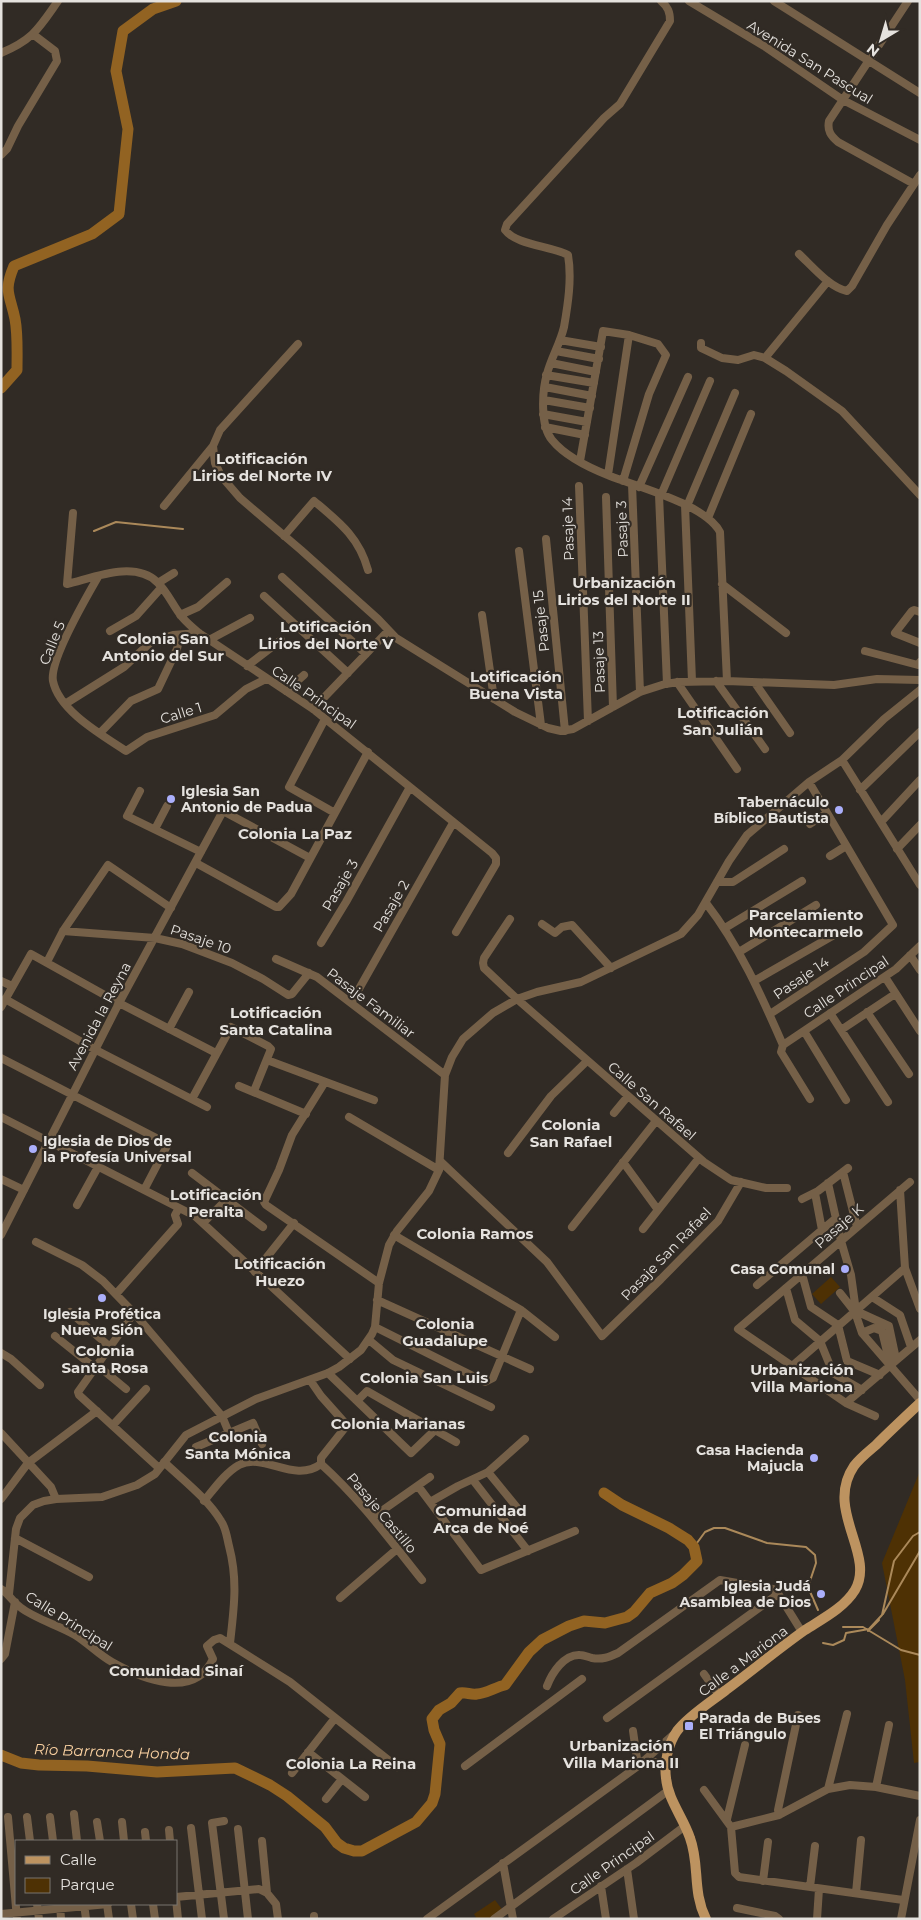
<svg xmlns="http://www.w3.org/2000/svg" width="921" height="1920" viewBox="0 0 921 1920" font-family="Montserrat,sans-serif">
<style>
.green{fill:#4e3104}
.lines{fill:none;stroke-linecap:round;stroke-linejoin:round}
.stream{stroke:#ab895a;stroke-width:2}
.river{stroke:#926322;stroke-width:11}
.minor{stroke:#756048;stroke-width:8}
.major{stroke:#bd9360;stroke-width:10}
.poi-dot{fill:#abaffb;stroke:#312b25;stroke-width:2}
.labels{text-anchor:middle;stroke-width:4.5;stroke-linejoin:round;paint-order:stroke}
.street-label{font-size:14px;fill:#e5e2de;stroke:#312b25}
.poi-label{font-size:14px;font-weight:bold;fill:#e5e2de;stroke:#312b25;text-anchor:end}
.neighbourhood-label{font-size:15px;font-weight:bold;fill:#e5e2de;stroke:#312b25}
.water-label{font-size:15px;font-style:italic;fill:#f9d0a0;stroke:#312b25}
</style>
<rect width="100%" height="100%" fill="#312b25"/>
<path class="green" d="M831,1277L840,1287L821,1304L812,1294Z
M920,1471V1762L914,1763L905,1680L882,1563Z
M495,1900L504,1912L494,1919H477L474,1914Z"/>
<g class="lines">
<path class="stream" d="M94,531L116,522L183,529
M694,1547L705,1532L714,1528H725L767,1543L806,1547L815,1555L816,1563L808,1587L818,1610
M883,1614L920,1551
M843,1627H863L901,1650L920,1655
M868,1631L879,1620
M823,1643L833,1645L844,1640L846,1633L869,1629L882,1615L894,1561L913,1536L920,1532"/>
<path class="river" d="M1,388L17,370C17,353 18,335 15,319C10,294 3,292 14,266L92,234L119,214L128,129L116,71L123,31L153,9L176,1
M1,1755L21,1763L39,1765L87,1766L157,1772L235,1768L270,1785L287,1796L325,1827L337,1843L344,1848L354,1851H362L416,1822L432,1803L435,1794L440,1744L434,1730L432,1719L439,1710L451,1703L460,1693C466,1692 471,1695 477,1694C485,1694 496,1687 505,1685L529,1652L542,1640L569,1626L584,1621L605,1623L627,1617L634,1612L650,1593L672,1583L683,1575L697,1561L694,1547L688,1540L669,1528L622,1505L604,1493"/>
<path class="minor" d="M661,1C668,7 670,12 670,21L620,104L604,118L507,224L505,230C516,245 552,246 568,255C572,278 568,304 564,327C560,344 551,358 547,374C542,391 540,426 552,440C565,456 592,469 610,476C639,487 706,505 720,532L727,681
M689,1L764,46L843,100L920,140
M774,1L920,93
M908,1L829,121C827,131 831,136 838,142L914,184
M1,53C33,40 39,28 58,1
M1,155L7,149L18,126L57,61L55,51L34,35
M799,254C812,266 829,287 847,291L852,286L887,225L920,175
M560,340L601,347
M701,343V348L722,358L738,360L754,355L765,358L786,371L842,411L920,495
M298,344L220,430L213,446L215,463L221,476L240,498L301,550L378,619L396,638L515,712L548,728L561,731L573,729L640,692L665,684L679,682L727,681L834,685L877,679L920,680
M556,351L599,359
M765,358L828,281
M551,363L596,372
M546,375L594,383
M545,387L592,396
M544,400L590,408
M543,414L587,422
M545,427L585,435
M580,461L603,331L629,335L658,344L666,355L649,394L623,481
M608,475L629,335
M632,484L640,692
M579,486L588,721
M639,487L688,377
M659,495L667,684
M661,495L710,381
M606,497L613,707
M685,505L692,681
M164,506L213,446
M687,506L735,393
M73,513L67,584C93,578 134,560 157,582C167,591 173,606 182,617C187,623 193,628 199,633L313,709L492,853L496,858V864L456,932
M708,518L751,414
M284,536L314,501C339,522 359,537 368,570
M546,539L565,731
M519,551L541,725
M98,577C87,596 49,661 53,681C59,711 102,735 126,751L147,737L215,715L246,689L266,679
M282,577L366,654
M158,583L174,573
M722,584L786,633
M264,596L348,673
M920,612L914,610L912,611L895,633L920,643
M180,615L198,607L227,582
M482,615L494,699
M110,631L136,616L161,588
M209,640L250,618
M865,651L918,665L920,662
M247,666L281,640
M716,681L765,749
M677,682L737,769
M755,683L790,733
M286,691L304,675
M65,704L124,667L151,642L173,635L199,633
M313,709L388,631
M325,719L289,787L335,813
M100,733L131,701L158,689L177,649L180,635
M842,760L920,885
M860,790L920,732
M140,791L127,816L201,852
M881,822L920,780
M810,824L827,813
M155,829L167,806
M897,849L920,825
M830,856L846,846
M196,863L276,907H279L291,894L368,752
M717,882H733L784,849
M706,903C740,947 761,995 783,1045
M510,919L484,958L483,963L484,968L517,999L704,1162L731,1180L766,1188H787
M542,924L555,933L562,927L572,925L611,968
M725,928L802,881
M63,931L155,938L182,944L232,963L263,979L288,995L292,994L309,973
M321,943L346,902L410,787
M739,952L816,905
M910,955L920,970
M276,959L317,977L445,1075
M47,962L63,931L108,865L171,908
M885,977L920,1031
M1,981L12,986
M754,981L834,935
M5,999L96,1050L207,1107
M351,1003L453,823
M1,1007L31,954L119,1003L216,1053
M867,1012L909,1074
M830,1013L888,1102
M770,1014L864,952L893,925L809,782
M169,1029L189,992
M841,1030L895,994
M804,1031L846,1100
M783,1045L896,969L920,946
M783,1045L781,1052L810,1099
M1,1058L168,1144L144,1190
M267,1060L374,1100
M325,1082L292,1135L279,1170L264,1202L266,1205L379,1283
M239,1086L306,1114
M192,1099L231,1027L268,1046L271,1049L254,1091
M614,1113L628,1096
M1,1117L195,1216L350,1359
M349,1117L439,1170
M508,1153L551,1096L587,1061
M440,1161L547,1262L602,1336L661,1279L718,1221L741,1182
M623,1162L658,1210
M843,1172L857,1227
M192,1173L263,1227
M1,1179L24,1190
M828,1183L841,1241L851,1275L856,1311L889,1326L896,1359
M900,1190L905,1268L920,1309
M815,1193L822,1230
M802,1199L818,1191L848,1168
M77,1205L98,1167
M203,1223L227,1199
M572,1227L656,1121
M643,1229L699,1158
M1,1235L119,1003L223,811L310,858
M394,1235L521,1310L555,1337
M36,1242L82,1265L103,1281L134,1313L222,1416L229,1433
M255,1272L294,1223
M802,1274L811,1307L838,1325L847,1361L880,1375
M757,1285L836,1218
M786,1288L795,1320L820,1341L833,1373L862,1390
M840,1293L855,1312L862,1333L920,1400
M116,1294L178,1224L175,1215L179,1208
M872,1297L900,1315L911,1347
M377,1300L530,1369
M70,1312L110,1347
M134,1313L78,1392L79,1395L159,1468
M375,1327L485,1382L493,1378L521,1310
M862,1333L874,1328L882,1331L890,1364
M55,1336L95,1368
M369,1340L393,1360L491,1407
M1,1353L11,1359L40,1385
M97,1365L126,1389
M791,1367L905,1268
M328,1373L411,1453L435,1430
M310,1380L321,1396L345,1423L344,1429L321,1458V1464C360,1499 390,1540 422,1580
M357,1401L367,1391L456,1442
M846,1403L920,1340
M875,1416L846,1403L738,1329L910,1182
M113,1425L146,1389
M1,1433L51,1487L56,1499
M196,1447L253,1423L262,1444
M164,1462C183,1480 207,1498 221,1521C226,1528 227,1538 229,1546C238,1580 234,1608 230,1643
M488,1472L519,1510
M473,1480L528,1551
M418,1486L481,1570L575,1531
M1,1499L28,1463L97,1411
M204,1501C214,1489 225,1473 239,1465C264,1452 294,1484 321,1464
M430,1502L458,1486L488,1472L525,1439
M373,1517L430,1477
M15,1538L89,1577
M1,1589C9,1594 13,1602 20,1607C35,1619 58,1625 75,1635C88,1643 99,1655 112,1662C142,1679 194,1700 213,1659L207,1646L214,1640L220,1638L290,1682L397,1767
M9,1594L16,1529L20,1518L33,1505L44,1501L56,1499L102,1497L137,1485L155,1474L186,1435L256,1399L328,1373L339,1367L361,1350L372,1334L375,1327L379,1283L389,1245L397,1231L429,1191L439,1170L445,1075L452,1057L463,1039L493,1013L517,999L537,992L581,982L681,934L698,915L729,861L747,835L809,782L842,760L884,719L920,690
M340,1598L397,1549
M1,1659L5,1654L15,1602
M704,1674L719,1695
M547,1686C552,1673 564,1654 580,1655C584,1655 588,1657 592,1658C602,1660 609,1657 618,1653L720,1580L773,1589L779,1595L802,1632
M607,1718L774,1597
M633,1731L638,1766
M308,1752L365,1797
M643,1761L657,1762L666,1769
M465,1766L582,1679
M292,1773L335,1718
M876,1787L889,1725
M828,1789L847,1714
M704,1790L731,1827L735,1873L739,1877L903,1900
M326,1799L342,1779
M74,1814L77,1841
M779,1815L778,1810L798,1715
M8,1817L17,1919
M27,1817L30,1841
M50,1817L53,1841
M727,1819L745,1745
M97,1822L100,1841
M122,1822L124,1841
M731,1827L779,1815L828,1789L850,1785L876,1787L920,1796
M191,1828L202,1919
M238,1829L248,1919
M169,1830L170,1841
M145,1832L146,1841
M262,1841L267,1893L276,1904L278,1919
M503,1863L513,1919
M627,1869L634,1919
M763,1881L768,1842
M601,1886L606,1919
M810,1887L815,1846
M856,1893L861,1840
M176,1897L259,1889L267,1893
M176,1899L178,1919
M37,1904L39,1919
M60,1904L61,1919
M84,1904L86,1919
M107,1904L109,1919
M131,1904L133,1919
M153,1904L155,1919
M737,1908L775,1916L779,1919
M1,1914L108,1904
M314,1916V1919
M224,1919L212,1823L224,1821
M427,1919L638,1766L673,1735
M494,1919L669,1790
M553,1919L636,1863L685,1826
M817,1919L819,1889
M901,1919L920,1820"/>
<path class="major" d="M706,1919C692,1891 700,1865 690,1838C683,1817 668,1800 666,1778C664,1763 668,1744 677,1731C688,1716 712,1701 726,1690C753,1670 778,1649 805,1630C822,1619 844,1608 855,1590C876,1554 824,1510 854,1466C860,1458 869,1451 876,1445C890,1431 905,1417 920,1403"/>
</g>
<g class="poi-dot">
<circle cx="171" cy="799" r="5"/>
<circle cx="839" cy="810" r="5"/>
<circle cx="33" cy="1149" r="5"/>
<circle cx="845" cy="1269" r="5"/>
<circle cx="102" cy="1298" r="5"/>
<circle cx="814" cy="1458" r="5"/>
<circle cx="821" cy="1594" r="5"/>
<rect x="684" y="1721" width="10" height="10" rx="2.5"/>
</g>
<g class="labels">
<g class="street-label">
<text transform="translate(810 62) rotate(32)" y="5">Avenida San Pascual</text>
<text transform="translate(568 529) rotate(-92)" y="5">Pasaje 14</text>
<text transform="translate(622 529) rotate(-92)" y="5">Pasaje 3</text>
<text transform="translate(541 621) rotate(-96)" y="5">Pasaje 15</text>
<text transform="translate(52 643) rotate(-68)" y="5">Calle 5</text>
<text transform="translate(599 662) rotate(-92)" y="5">Pasaje 13</text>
<text transform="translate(314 697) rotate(35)" y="5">Calle Principal</text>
<text transform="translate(181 713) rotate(-17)" y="5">Calle 1</text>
<text transform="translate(340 885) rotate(-60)" y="5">Pasaje 3</text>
<text transform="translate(391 906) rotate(-60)" y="5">Pasaje 2</text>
<text transform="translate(201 939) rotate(19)" y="5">Pasaje 10</text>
<text transform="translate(801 978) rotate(-34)" y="5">Pasaje 14</text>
<text transform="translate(846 987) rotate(-34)" y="5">Calle Principal</text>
<text transform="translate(371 1003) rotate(37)" y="5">Pasaje Familiar</text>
<text transform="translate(99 1016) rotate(-62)" y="5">Avenida la Reyna</text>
<text transform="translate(652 1101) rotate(41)" y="5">Calle San Rafael</text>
<text transform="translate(839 1226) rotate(-41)" y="5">Pasaje K</text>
<text transform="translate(666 1254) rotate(-46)" y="5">Pasaje San Rafael</text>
<text transform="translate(382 1513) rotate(50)" y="5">Pasaje Castillo</text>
<text transform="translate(69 1621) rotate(32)" y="5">Calle Principal</text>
<text transform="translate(743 1661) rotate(-37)" y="5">Calle a Mariona</text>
<text transform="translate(612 1863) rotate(-35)" y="5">Calle Principal</text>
</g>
<g class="poi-label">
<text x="181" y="796" text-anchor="start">Iglesia San<tspan x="181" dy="16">Antonio de Padua</tspan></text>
<text x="829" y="807">Tabernáculo<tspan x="829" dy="16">Bíblico Bautista</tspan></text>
<text x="43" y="1146" text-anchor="start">Iglesia de Dios de<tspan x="43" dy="16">la Profesía Universal</tspan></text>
<text x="835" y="1274">Casa Comunal</text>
<text x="102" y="1319" text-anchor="middle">Iglesia Profética<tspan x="102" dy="16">Nueva Sión</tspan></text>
<text x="804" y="1455">Casa Hacienda<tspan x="804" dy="16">Majucla</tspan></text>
<text x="811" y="1591">Iglesia Judá<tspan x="811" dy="16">Asamblea de Dios</tspan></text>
<text x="699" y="1723" text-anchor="start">Parada de Buses<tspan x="699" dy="16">El Triángulo</tspan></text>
</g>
<g class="neighbourhood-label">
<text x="262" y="464">Lotificación<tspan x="262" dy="17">Lirios del Norte IV</tspan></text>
<text x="624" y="588">Urbanización<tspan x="624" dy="17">Lirios del Norte II</tspan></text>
<text x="326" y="632">Lotificación<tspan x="326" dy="17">Lirios del Norte V</tspan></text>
<text x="163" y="644">Colonia San<tspan x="163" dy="17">Antonio del Sur</tspan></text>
<text x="516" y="682">Lotificación<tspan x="516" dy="17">Buena Vista</tspan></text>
<text x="723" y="718">Lotificación<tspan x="723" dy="17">San Julián</tspan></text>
<text x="295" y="839">Colonia La Paz</text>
<text x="806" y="920">Parcelamiento<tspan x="806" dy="17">Montecarmelo</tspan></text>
<text x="276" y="1018">Lotificación<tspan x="276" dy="17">Santa Catalina</tspan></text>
<text x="571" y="1130">Colonia<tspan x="571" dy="17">San Rafael</tspan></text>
<text x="216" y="1200">Lotificación<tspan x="216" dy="17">Peralta</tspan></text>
<text x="475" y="1239">Colonia Ramos</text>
<text x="280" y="1269">Lotificación<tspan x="280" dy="17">Huezo</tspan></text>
<text x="445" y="1329">Colonia<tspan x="445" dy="17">Guadalupe</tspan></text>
<text x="105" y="1356">Colonia<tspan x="105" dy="17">Santa Rosa</tspan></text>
<text x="802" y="1375">Urbanización<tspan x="802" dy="17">Villa Mariona</tspan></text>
<text x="424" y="1383">Colonia San Luis</text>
<text x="398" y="1429">Colonia Marianas</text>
<text x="238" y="1442">Colonia<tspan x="238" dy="17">Santa Mónica</tspan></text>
<text x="481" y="1516">Comunidad<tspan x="481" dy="17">Arca de Noé</tspan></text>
<text x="176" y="1676">Comunidad Sinaí</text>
<text x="621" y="1751">Urbanización<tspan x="621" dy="17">Villa Mariona II</tspan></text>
<text x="351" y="1769">Colonia La Reina</text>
</g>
<g class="water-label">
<text transform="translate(112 1752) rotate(2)" y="5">Río Barranca Honda</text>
</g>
</g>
<rect width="921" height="1920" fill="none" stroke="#e5e2de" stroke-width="5"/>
<rect x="15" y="1840" width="162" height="65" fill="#312b25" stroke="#79746f"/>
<rect x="25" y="1856" width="25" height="8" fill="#bd9360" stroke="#79746f"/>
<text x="60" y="1865" font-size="15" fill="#e5e2de">Calle</text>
<rect x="25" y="1878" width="25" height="15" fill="#4e3104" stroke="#79746f"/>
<text x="60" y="1890" font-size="15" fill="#e5e2de">Parque</text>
<g transform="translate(881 40) rotate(218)" stroke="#312b25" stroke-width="4" paint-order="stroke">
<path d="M0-4L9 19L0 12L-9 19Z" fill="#e5e2de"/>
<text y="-8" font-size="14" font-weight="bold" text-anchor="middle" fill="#e5e2de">N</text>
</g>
</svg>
